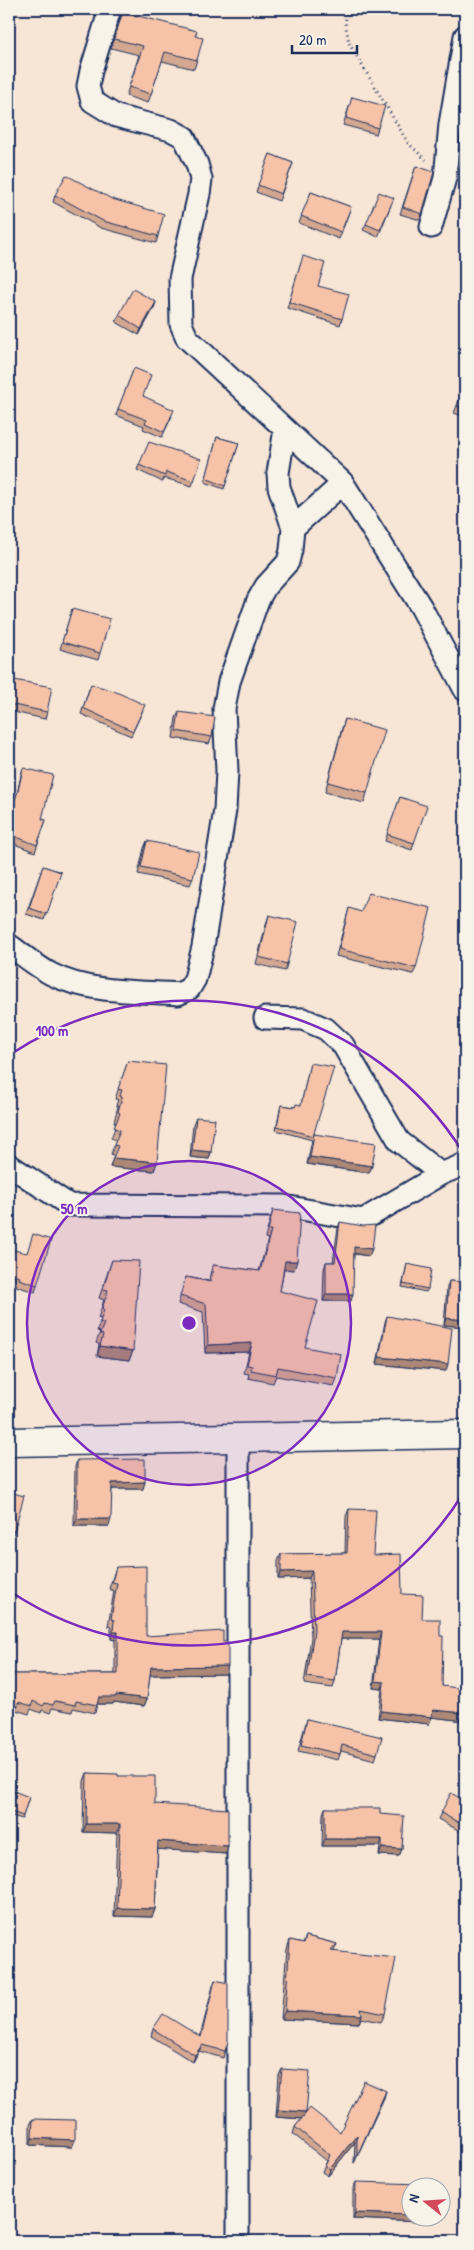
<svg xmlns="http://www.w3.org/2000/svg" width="474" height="2250" viewBox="0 0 474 2250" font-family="'Patrick Hand',sans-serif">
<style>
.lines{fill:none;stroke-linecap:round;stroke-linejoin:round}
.street-casing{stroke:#1b2f5e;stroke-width:25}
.primary-casing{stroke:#1b2f5e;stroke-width:31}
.path{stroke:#1b2f5e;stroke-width:3;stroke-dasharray:1 4;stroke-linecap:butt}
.street{stroke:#f7f3e8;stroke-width:21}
.primary{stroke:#f7f3e8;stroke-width:28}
.wall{fill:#d4a890;stroke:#1b2f5e}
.shaded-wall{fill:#ad8876;stroke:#1b2f5e}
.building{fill:#f7c3a8;stroke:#1b2f5e}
.ring{fill:none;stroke:#7b2cbf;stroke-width:2.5}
.centre{fill:#7b2cbf;stroke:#f7f3e8;stroke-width:2.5}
.ring-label{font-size:15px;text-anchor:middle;font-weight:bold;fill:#7b2cbf;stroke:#f7f3e8;stroke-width:4;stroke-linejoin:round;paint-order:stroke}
</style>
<rect width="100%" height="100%" fill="#f7e5d5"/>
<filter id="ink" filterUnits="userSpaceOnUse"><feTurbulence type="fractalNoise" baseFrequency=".02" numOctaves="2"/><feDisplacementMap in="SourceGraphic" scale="10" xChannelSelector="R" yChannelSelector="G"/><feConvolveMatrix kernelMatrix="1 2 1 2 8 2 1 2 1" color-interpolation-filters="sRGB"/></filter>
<g filter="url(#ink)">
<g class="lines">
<defs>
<path id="street" d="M110,9L91,71L88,86L92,101L116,116L171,130L184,137L197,164L201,179L199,194L180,279L181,324L187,338L343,483L421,607L465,690
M431,227L445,178L450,124L465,36
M293,528L343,483
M9,945C23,955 36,966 51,974C88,993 137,991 178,994L189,989L195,979L203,947L225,810L227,771L224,709L229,682L258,600L266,586L288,562L291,550L293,528L279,487L278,473L285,429
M265,1018L303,1019L326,1029L343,1045L399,1141L441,1174
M9,1165L69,1205L284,1206L363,1220L441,1174L465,1164
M238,1438V2241"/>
<path id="primary" d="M9,1442L465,1434"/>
</defs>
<use href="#street" class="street-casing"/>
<use href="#primary" class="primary-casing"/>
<path class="path" d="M348,9L345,22L349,43L408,143L426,160"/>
<use href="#street" class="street"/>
<use href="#primary" class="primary"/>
</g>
<path class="wall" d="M123,12L195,36L197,60L194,69L162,61L148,103L126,96L139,55L111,48Z
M350,104L378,128L376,134L343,125Z
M270,154L293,163L279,201L256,192Z
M416,166L422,214L420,220L400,214Z
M311,192L351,207L339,239L299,223Z
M55,195L112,199L158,236L156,243L101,228L53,202Z
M391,205L378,237L363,230L366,224Z
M301,263L342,319L340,325L287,308Z
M156,302L154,308L139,335L116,322L119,315Z
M134,368L143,396L172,416L162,437L143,429L144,426L116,415Z
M465,386V417L454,413Z
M217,437L239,443L224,489L205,482Z
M201,459L192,486L164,478L163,482L137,470L139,465Z
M72,609L100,653L98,660L60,649Z
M14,680L47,712L45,719L9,711V698L11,686Z
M89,689L143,710L131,736L81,714Z
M179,712L212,737L209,744L173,738L176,718Z
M345,719L367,793L364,803L325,792L342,728Z
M23,768L42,819L46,820L35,852L9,842V817L16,798L21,775Z
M400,797L414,843L412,850L385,841Z
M147,841L193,878L190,885L138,874L144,848Z
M43,866L61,872L44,920L26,914Z
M349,908L416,968L413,974L336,956Z
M269,915L287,964L285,971L256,964L267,921Z
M128,1061L157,1162L154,1171L110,1167L114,1156L111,1154L116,1140L111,1138L117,1123L114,1122L118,1106L116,1105L118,1100L115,1099Z
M310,1063L314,1134L372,1166L369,1173L307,1164L312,1140L276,1130L281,1105L295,1107L301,1105Z
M196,1117L211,1152L209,1159L190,1157L193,1124Z
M273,1210L294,1270L284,1269L280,1291L305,1347L337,1378L334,1386L276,1376L273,1383L248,1378L249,1374L244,1373L249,1352L205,1353L203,1312L178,1304L186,1277L209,1281L210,1274L213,1265L259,1271L268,1239L265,1238Z
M340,1222L369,1256L354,1254L351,1301H323L324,1269L326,1262H333L338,1228Z
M9,1249L37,1285L35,1292L16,1286L17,1284L9,1282Z
M112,1260L133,1351L129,1360L97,1356L99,1344L96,1343L100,1332L97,1331L101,1319L98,1318L104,1300L99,1298Z
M407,1264L428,1289L426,1292L402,1287Z
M449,1281L465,1282V1327L444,1325L447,1287Z
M387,1316L446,1371L377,1364L385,1322Z
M77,1460L143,1489H112L109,1526H74L75,1467Z
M9,1492L14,1531L12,1538L9,1537Z
M349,1509L373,1555L402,1594L422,1619L440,1636L442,1686L465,1721L432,1717L429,1724L378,1718L382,1689L373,1688L379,1639H341L335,1681L333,1688L304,1684L311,1638L309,1578L278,1579V1561L281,1554L345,1553L346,1516Z
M116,1567L146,1636L226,1674L150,1675L147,1699L144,1706L114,1702L113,1704H97L95,1713L73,1708L72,1712L52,1708L50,1713L42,1710L41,1713L31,1709L29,1714L16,1710L15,1715L9,1713V1674H115V1640L111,1639V1627L108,1626L114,1591L109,1589Z
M307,1719L377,1754L375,1760L341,1751L338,1760L298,1751Z
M87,1773L118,1776L155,1804L228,1846L226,1854L158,1849L155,1909L152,1917L114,1916L117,1833L83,1832L84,1781Z
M9,1796L29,1797L22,1819L9,1815Z
M465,1801V1834L438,1819L441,1813Z
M325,1808L380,1814L402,1849L399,1856L379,1855L380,1846H322L323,1814Z
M306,1936L337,1944L334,1951L385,2014L381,2022L361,2018L359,2023L281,2019L287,1949L290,1940L303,1943Z
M215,1980L225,2051L223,2058L199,2051L193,2062L151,2036L153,2029L200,2037L213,1986Z
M282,2069L305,2114L340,2132L386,2091L354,2163L355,2142L328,2176L322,2172L327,2161L293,2134L295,2127L302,2119L276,2117L279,2075Z
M33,2119L75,2140L72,2147L30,2145V2125Z
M356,2182L412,2218H421L419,2222L353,2219V2188Z"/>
<path class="shaded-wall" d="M156,302L154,308L139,335L141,329Z
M192,1150L211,1152L209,1159L190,1157Z
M310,1157L372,1166L369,1173L307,1164Z
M113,1158L157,1162L154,1171L110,1167Z
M354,1247L372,1249L369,1256L351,1253Z
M285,1261H297L294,1270L282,1269Z
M326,1294H353L351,1301H323Z
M446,1318L465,1320V1327L444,1325Z
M252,1343L249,1352L205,1353L208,1345Z
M100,1346L133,1351L129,1360L97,1356Z
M379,1357L448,1364L446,1371L377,1364Z
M145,1482L143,1489H109L112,1483Z
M77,1519H111L109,1526H74Z
M312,1571L309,1578L278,1579L281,1572Z
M113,1632H118L115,1640L111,1639Z
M342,1632H381L379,1639H340Z
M228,1666L226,1674L148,1675L151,1667Z
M375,1681L384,1682L382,1689L373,1688Z
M116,1695L147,1699L144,1706L114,1702L113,1704H96L99,1697Z
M433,1710L465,1713V1721L430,1717Z
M381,1711L432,1717L429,1724L378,1718Z
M86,1824H120L117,1833L83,1832Z
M325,1839H382L380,1846H322Z
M158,1841L228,1846L226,1854L155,1849Z
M382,1848L402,1849L399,1856L379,1855Z
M117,1908L155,1909L152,1917L114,1916Z
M285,2011L362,2015L359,2023L281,2019Z
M202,2045L199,2051L193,2062L195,2055Z
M386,2091L384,2098L354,2163L357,2156Z
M278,2110L306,2112L304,2119L276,2117Z
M357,2135L355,2142L328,2176L330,2169Z
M32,2138L75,2140L72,2147L30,2145Z
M355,2213L412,2215V2218H421L419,2222L353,2219Z"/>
<path class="building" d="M123,12L197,31L195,36L203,38L197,60L165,52L151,94L129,87L143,46L114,39Z
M352,97L385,106L378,128L346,118Z
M270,154L293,163L281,194L258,185Z
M416,166L434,172L422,214L403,207Z
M66,175L112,199L164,214L158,236L103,221L55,195Z
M311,192L351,207L341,232L301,216Z
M379,192L394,198L380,230L366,224Z
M303,256L325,263L318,286L349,294L342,319L289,302Z
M133,289L156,302L141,329L119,315Z
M134,368L151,375L143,396L174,410L164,432L145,423L147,420L118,409Z
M465,385V409L457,406Z
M217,437L239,443L225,486L206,478Z
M149,442L201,459L194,481L166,472L165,476L139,465Z
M72,609L110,619L100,653L62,642Z
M14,680L52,687L47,712L9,704Z
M91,684L114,691L145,705L133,731L83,708Z
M179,712L215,717L212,737L176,731Z
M345,719L385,730L367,793L328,782Z
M23,768L53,775L42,819L46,820L37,845L9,834V817L18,791Z
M400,797L427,806L414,843L387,834Z
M147,841L199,852L193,878L141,867Z
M43,866L61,872L47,914L29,908Z
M368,893L431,908L416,968L339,949L349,908L361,912Z
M269,915L298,922L287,964L259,957Z
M128,1061L166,1065L157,1162L113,1158L118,1146L114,1145L120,1130L114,1128L120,1113L118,1112L122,1097L120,1096L122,1090L118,1089Z
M310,1063L334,1067L313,1136L277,1126L281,1105L295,1107L296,1104L301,1105Z
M196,1117L215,1119L211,1152L192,1150Z
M314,1134L376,1143L372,1166L310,1157Z
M273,1210L300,1213L297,1261H285L280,1291L318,1301L305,1347L341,1354L337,1378L278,1367L276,1375L251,1370L252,1366L247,1365L252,1343L208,1345L206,1304L180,1296L186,1277L211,1282L213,1265L260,1271L271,1230H268Z
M340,1222L363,1226L375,1225L372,1249L354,1247L353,1294H326V1262H335Z
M33,1234L51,1240L37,1285L19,1279L20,1277L9,1274V1249L27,1253Z
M112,1260L139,1261L133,1351L100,1346L103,1335L100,1334L104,1323L100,1322L104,1310L102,1309L108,1290L103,1289Z
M407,1264L431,1269L428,1289L403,1284Z
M449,1281L465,1282V1320L446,1318Z
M387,1316L452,1328L448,1364L379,1357Z
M145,1459V1482L112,1483L111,1519H77V1460Z
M9,1492L24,1496L14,1531L9,1530Z
M349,1509L376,1510L373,1555L401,1554L402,1594L423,1595L422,1619H440V1636H443L442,1686L465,1689V1713L433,1710L432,1717L381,1711L384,1682L375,1681L381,1632H342L335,1681L307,1677L314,1631L312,1571L281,1572V1554L347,1553Z
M146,1566V1636L223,1631V1642H228V1666L151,1667L147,1699L116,1695V1697H99L97,1705L76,1701L75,1705L55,1701L53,1705L45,1703L43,1706L33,1701L32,1706L18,1702V1707L9,1704V1674H118V1632H113L114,1620L111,1619L117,1583L112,1582L116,1567Z
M307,1719L382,1737L377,1754L342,1745L340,1754L301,1745Z
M87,1773L118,1774V1776H155V1804L228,1809V1846L158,1841L155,1909L117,1908L120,1824H86Z
M11,1790L29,1797L23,1816L9,1811V1796Z
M451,1793L465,1801V1826L441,1813Z
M325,1808H380V1814L404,1816L402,1849L382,1848V1839H325Z
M306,1936L337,1944L331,1951L396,1958L385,2014L361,2009L362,2015L285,2011L290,1940L304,1943Z
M215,1980L228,1983V2042L225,2051L202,2045L195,2055L153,2029L163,2014L201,2037Z
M282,2069L310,2071L306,2112L278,2110Z
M364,2081L386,2091L357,2156V2135L330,2169L325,2166L330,2155L295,2127L310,2108L340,2132Z
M33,2119L75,2120V2140L32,2138Z
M356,2182L423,2184V2188H412V2215L355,2213Z"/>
</g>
<circle cx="189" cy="1323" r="162" fill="#7b2cbf" fill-opacity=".12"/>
<g class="ring">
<circle cx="189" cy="1323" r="162"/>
<path d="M464 1492A323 323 0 0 1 11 1592M11 1054A323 323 0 0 1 464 1154"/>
</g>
<circle cx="189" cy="1323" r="8" class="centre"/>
<g class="ring-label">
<text x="52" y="1036">100 m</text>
<text x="74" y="1214">50 m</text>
</g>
<rect width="474" height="2250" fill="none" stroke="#f7f3e8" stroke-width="30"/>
<rect x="15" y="15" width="444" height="2220" fill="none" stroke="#1b2f5e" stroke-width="2" filter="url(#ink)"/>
<g transform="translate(426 2202) rotate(287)"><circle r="24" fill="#f7f3e8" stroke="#9fa5b1"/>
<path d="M0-4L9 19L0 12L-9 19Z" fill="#d1495b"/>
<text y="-8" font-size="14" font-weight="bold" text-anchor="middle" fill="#1b2f5e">N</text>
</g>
<path d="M292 45v8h65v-8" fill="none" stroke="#1b2f5e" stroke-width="2.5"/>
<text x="299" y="45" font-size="15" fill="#1b2f5e" stroke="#f7f3e8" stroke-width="4" paint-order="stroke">20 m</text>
</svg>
